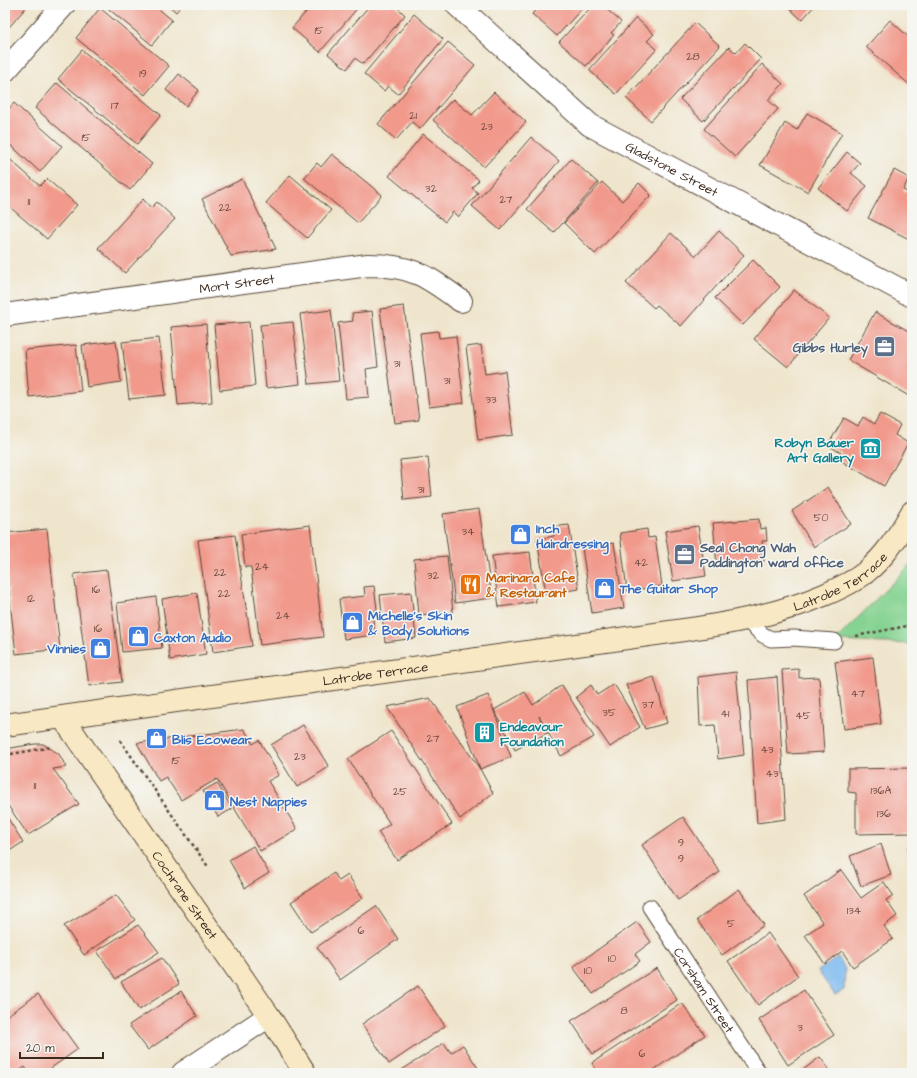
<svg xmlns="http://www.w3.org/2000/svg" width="917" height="1078" viewBox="0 0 917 1078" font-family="'Architects Daughter',sans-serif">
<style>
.green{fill:#85d392;stroke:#607e58}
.water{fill:#7dbaf0;stroke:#5c7287}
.building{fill:#f19a8c}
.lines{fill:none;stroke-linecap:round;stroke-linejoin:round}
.lane-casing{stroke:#564638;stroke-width:17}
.street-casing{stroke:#564638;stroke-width:24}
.secondary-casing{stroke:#564638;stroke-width:24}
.path{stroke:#564638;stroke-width:2.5;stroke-dasharray:3 3;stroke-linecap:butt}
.lane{stroke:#fff;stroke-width:15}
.street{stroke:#fff;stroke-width:22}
.secondary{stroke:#f8e8c3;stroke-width:22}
.labels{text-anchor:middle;stroke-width:3;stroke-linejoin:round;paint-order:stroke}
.number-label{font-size:11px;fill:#68463a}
.street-label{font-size:13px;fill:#3b2a1e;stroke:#f6f6f2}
.service-label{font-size:13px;font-weight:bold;fill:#4e5e75;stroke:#f6f6f2;text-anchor:end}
.culture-label{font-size:13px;font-weight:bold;fill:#0d838f;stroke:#f6f6f2;text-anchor:end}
.shop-label{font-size:13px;font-weight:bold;fill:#366cbe;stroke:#f6f6f2;text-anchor:start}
.food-label{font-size:13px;font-weight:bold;fill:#c56008;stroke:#f6f6f2;text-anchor:start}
</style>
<rect width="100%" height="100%" fill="#f6f6f2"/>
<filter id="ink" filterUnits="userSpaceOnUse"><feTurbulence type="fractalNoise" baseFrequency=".025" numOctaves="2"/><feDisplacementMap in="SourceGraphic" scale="8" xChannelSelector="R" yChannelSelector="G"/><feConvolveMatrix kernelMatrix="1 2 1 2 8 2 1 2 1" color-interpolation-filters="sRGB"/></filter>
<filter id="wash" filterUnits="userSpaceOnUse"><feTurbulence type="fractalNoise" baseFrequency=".012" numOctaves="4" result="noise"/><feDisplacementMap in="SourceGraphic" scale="16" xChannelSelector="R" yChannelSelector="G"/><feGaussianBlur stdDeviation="0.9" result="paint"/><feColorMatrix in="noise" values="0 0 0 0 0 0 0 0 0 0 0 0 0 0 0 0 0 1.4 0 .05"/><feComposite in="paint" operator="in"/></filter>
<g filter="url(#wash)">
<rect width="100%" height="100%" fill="#efe5cc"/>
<path class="green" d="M912,563V644L835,641Z"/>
<path class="water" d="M838,957L845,969L844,990L835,995L818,971Z"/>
<g id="blocks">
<path class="building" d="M5,5H28L5,32Z
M104,5H154L172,20L152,45Z
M168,5H182L176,12Z
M312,5H360L320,52L292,28Z
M370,5H395L405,15L363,64L355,58L347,69L328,54Z
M540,5H585L557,36L532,14Z
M593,5H602L621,22L611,33L614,35L586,66L559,42Z
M786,5H815L802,20Z
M100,8L169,66L145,95L76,38Z
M414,14L443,39L398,94L388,86L384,91L364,74Z
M636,18L654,34L647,41L657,49L616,94L589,70Z
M890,20L912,40V87L866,47Z
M695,23L720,46L651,121L626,98Z
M448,42L475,65L420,129L412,122L396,140L378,124Z
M745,43L761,59L703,121L680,99L729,47L736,53Z
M82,50L161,115L137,144L58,79Z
M762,64L783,84L768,100L778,109L735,157L704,129Z
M179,74L199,90L186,106L166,90Z
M57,83L152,164L130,190L35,108Z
M494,92L526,122L484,167L433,120L453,99L472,115Z
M14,103L62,146L40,172L5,140V113Z
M807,113L842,133L808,192L760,165L785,123L797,130Z
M423,134L479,180L472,188L478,193L458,217L453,212L445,222L389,176Z
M531,137L559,161L500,230L472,206Z
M847,152L860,163L851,173L867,186L847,211L818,188Z
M332,154L382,195L358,223L304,178L317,163L321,167Z
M5,155L40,186L47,179L77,205L47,239L5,203Z
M571,159L598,183L554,233L527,209Z
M894,170L909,178L903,190L912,194L911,240L868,218Z
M290,175L331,210L307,238L266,203Z
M242,179L276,249L231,256L202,199Z
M602,182L622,201L639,183L651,195L595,254L564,223Z
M143,199L151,208L157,202L175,219L125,273L98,248Z
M719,231L744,255L681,326L657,305L654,308L626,283L671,233L696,256Z
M753,260L780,287L743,325L715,298Z
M794,290L829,318L788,367L754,339Z
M404,306L419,420L395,423L380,309Z
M331,310L339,381L309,384L300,314Z
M372,311L378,367L366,369L369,397L346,399L338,323L353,321L352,313Z
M875,312L912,333V398L848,360Z
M249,322L255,386L220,390L214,325Z
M293,322L300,384L266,388L260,325Z
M206,324L212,402L178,405L171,327Z
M438,331L439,338L456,336L464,403L429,407L420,333Z
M159,338L166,395L129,399L122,342Z
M116,341L121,382L87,387L82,345Z
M76,345L81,391L29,397L25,350Z
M481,345L485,374L505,371L513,435L478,440L466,347Z
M5,367L8,382H5Z
M880,414L900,425L895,435L908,443L884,486L838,459L841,453L828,445L844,418L858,426L863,417L874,424Z
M428,457L432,497L404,500L400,460Z
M828,487L851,524L814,547L792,511Z
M479,509L492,598L455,603L443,514Z
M759,519L760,529L766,528L767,541H762L764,561L717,565L713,523Z
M310,525L323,637L260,645L251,567H245L241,534Z
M569,525L579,589L546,594L537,539L554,536L552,527Z
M698,526L706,576L673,581L665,531Z
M47,529L60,649L16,654L5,558V533Z
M647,529L648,538L655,537L662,586L627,591L620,533Z
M235,535L252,646L213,652L198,540Z
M614,543L624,608L592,613L582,548Z
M530,552L536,602L499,607L492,556Z
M447,556L453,612L419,615L414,559Z
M107,570L122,682L89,686L74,574Z
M374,586L377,609L372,613L375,635L344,639L339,599L365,596L364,587Z
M411,592L416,638L385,642L380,595Z
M197,593L206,654L170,660L162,599Z
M156,597L162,648L122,652L117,603Z
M873,657L881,724L844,729L835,662Z
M799,669V678L819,677L824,752L788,754L782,670Z
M736,672L744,755L718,759L715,725L700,726L698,677Z
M654,677L667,723L645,729L626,685Z
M777,677L786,819L757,823L748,680Z
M614,684L640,727L610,747L576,697L591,685L597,695Z
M562,685L594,737L561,756L539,716L547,733L515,750L494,710L525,692L533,705Z
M488,695L511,757L480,769L493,793L460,819L387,707L430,698L480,769L457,707Z
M303,725L329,767L297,787L271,745Z
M244,729L253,744L259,740L279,775L268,781L297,829L260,851L217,779L181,800L166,777L159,781L137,743Z
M391,731L452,824L397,860L378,832L390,824L348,759Z
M35,744H43L59,754L66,767L53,769L79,804L28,835L5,801V749Z
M912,768V833L856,834V793L848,792V769Z
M217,783L232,809L218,817L203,791Z
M5,814L23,842L5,854Z
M683,817L720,872L678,900L642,845Z
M881,844L891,875L861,886L850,856Z
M253,846L269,873L245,888L229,860Z
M908,847H912V904H911Z
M841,870L861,898L884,882L893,895L886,900L897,916L884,926L893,939L853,967L842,951L825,964L805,935L823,923L804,896Z
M334,873L339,881L348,875L363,898L311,932L291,902Z
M739,889L764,925L722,955L697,920Z
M116,895L135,920L84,955L64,926Z
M376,906L398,939L340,980L317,947Z
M637,922L651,942L635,954L640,961L593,994L573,967Z
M138,925L159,952L116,979L97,951Z
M768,933L798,976L758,1005L728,961Z
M162,958L179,984L139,1010L121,982Z
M657,968L677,1000L593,1054L571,1021Z
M418,986L445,1026L389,1064L362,1024Z
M804,990L834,1035L788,1065L759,1020Z
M181,991L197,1016L148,1050L129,1025Z
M38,994L78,1049L44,1073H29L25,1067L16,1073H5V1017Z
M682,1003L705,1035L649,1073H599L592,1063Z
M444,1043L451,1053L463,1045L481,1073H397Z
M820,1057L832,1073H799Z"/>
</g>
</g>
<g filter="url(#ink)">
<use href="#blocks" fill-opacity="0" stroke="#564638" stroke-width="1"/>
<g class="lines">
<defs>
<g id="lane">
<path d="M745,619L763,635L771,639L793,638L834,641"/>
<path id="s1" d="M650,907L759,1073"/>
</g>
<g id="street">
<path id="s2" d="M457,5L590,125L912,296"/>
<path d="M5,71L64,5"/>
<path id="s3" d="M5,315L368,265C412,265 427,276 461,301"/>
<path d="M183,1073L269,1016"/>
</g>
<g id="secondary">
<path id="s4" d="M63,718L269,1016L305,1073"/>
<path id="s5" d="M5,725L677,631C727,624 777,615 824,595C838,589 854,582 866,572C886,556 900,533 912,512"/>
</g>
</defs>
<use href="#lane" class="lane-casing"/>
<use href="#street" class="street-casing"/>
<use href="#secondary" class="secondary-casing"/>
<path class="path" d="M856,636L912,625
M120,740L209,868
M5,755L52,747"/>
<use href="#lane" class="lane"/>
<use href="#street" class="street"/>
<use href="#secondary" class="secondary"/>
</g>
</g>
<defs>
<symbol id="office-square" viewBox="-11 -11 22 22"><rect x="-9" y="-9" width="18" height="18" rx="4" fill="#5c6f8a" stroke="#f6f6f2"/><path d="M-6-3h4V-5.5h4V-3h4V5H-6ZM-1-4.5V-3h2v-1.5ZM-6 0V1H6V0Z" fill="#fff"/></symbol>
<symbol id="museum-square" viewBox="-11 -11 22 22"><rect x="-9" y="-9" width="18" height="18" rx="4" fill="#0f9aa8" stroke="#f6f6f2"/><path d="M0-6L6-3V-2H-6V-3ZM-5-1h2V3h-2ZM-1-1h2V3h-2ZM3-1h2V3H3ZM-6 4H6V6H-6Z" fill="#fff"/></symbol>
<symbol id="shop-square" viewBox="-11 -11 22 22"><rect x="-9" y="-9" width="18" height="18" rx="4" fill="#3f7fe0" stroke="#f6f6f2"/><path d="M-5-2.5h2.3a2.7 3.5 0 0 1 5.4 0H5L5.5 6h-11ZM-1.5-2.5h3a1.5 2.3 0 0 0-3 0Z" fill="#fff"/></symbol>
<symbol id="restaurant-square" viewBox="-11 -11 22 22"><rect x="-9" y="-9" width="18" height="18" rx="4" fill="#e8710a" stroke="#f6f6f2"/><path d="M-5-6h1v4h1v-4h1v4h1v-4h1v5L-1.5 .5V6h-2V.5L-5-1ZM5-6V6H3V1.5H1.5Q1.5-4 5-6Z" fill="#fff"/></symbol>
<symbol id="building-square" viewBox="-11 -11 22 22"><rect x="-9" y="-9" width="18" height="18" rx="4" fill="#0f9aa8" stroke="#f6f6f2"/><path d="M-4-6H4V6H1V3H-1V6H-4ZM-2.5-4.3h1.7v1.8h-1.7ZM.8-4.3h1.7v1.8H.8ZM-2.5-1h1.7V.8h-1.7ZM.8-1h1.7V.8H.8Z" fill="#fff"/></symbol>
</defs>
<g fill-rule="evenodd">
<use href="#office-square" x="872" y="334" width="25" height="25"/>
<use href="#museum-square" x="858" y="436" width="25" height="25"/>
<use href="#shop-square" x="508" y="522" width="25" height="25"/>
<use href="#office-square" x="672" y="542" width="25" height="25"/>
<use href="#restaurant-square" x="458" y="572" width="25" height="25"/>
<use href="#shop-square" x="592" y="576" width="25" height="25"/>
<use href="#shop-square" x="340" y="610" width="25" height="25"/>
<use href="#shop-square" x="126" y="624" width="25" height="25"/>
<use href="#shop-square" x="88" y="636" width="25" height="25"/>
<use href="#building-square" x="472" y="720" width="25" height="25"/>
<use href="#shop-square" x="144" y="726" width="25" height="25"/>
<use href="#shop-square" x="202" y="788" width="25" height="25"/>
</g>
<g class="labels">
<g class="number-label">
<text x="319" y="34">15</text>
<text x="693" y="60">28</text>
<text x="143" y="77">19</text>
<text x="115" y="109">17</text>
<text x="413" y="119">21</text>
<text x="487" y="130">23</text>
<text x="86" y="141">15</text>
<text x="431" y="192">32</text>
<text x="506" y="203">27</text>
<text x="29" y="205">11</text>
<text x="225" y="211">22</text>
<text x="397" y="367">31</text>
<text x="447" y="384">31</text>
<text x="491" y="403">33</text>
<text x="421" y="493">31</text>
<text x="821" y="521">50</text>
<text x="468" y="535">34</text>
<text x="641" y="566">42</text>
<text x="262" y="570">24</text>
<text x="220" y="576">22</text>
<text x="433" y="579">32</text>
<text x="96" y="593">16</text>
<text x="224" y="597">22</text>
<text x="31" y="602">12</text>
<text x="283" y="619">24</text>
<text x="98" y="632">16</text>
<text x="858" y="697">47</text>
<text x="648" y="708">37</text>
<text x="609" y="716">35</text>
<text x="725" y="717">41</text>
<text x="803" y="719">45</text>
<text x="433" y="742">27</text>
<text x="767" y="753">43</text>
<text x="300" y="760">23</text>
<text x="176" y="764">15</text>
<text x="772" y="777">43</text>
<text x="35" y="789">11</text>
<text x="881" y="794">136A</text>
<text x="400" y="795">25</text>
<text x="884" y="817">136</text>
<text x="681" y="846">9</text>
<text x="681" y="862">9</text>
<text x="854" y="914">134</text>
<text x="731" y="927">5</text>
<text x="361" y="934">6</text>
<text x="612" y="962">10</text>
<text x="588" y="974">10</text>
<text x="624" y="1014">8</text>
<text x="800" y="1031">3</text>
<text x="642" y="1057">6</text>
</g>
<g class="street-label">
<text dy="5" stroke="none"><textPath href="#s2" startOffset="272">Gladstone Street</textPath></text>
<text dy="5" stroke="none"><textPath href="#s3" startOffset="234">Mort Street</textPath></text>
<text dy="5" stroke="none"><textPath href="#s5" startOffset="851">Latrobe Terrace</textPath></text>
<text dy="5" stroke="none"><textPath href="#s5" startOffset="374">Latrobe Terrace</textPath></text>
<text dy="5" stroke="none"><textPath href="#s4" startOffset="215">Cochrane Street</textPath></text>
<text dy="5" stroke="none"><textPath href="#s1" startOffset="99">Corsham Street</textPath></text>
</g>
<g class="service-label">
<text x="868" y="352">Gibbs Hurley</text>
<text x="700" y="552" text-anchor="start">Seal Chong Wah<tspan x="700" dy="15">Paddington ward office</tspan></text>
</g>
<g class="culture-label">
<text x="854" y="447">Robyn Bauer<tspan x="854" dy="15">Art Gallery</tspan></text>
<text x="500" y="731" text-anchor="start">Endeavour<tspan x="500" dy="15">Foundation</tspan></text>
</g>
<g class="shop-label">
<text x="536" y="533">Inch<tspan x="536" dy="15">Hairdressing</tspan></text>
<text x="620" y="593">The Guitar Shop</text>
<text x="368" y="620">Michelle's Skin<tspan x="368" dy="15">&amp; Body Solutions</tspan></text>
<text x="154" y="642">Caxton Audio</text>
<text x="86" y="653" text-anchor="end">Vinnies</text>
<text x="172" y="744">Blis Ecowear</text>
<text x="230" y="806">Nest Nappies</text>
</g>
<g class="food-label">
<text x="486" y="582">Marinara Cafe<tspan x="486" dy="15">&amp; Restaurant</tspan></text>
</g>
</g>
<rect width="917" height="1078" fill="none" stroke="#f6f6f2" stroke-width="20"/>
<path d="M20 1052v6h83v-6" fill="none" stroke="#3b2a1e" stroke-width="2"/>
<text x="26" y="1052" font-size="12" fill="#3b2a1e" stroke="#f6f6f2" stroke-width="3" paint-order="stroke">20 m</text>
</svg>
